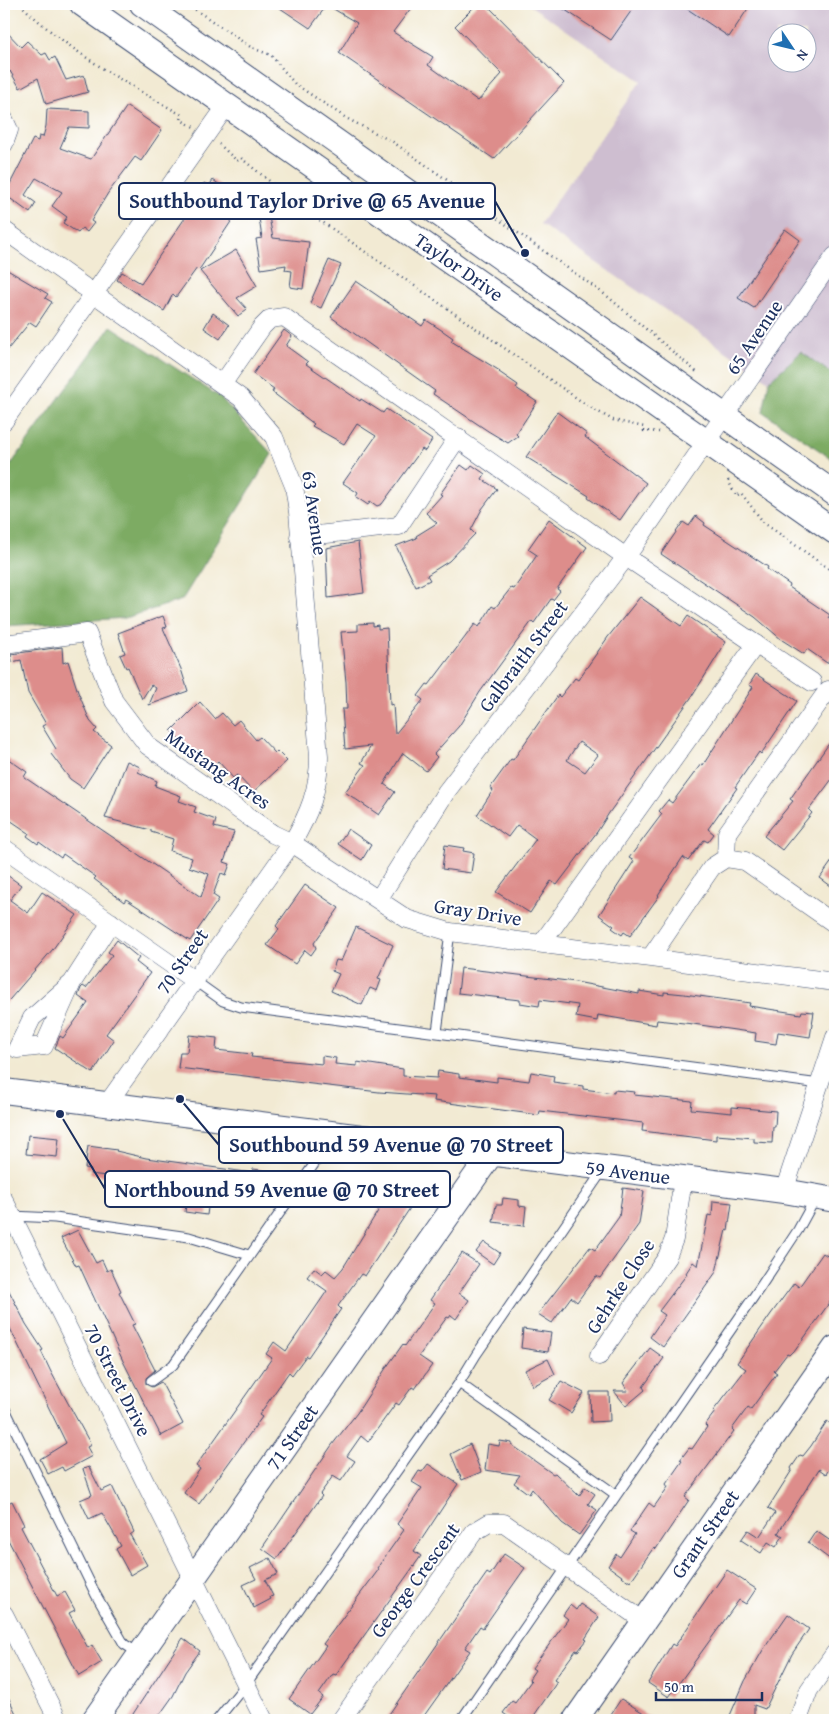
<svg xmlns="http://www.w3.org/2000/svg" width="839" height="1724" viewBox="0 0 839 1724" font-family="'Gentium Book Plus',serif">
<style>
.industrial{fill:#cebed0;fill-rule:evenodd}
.forest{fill:#7dab64;stroke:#4c6d61}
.building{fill:#dd8d8b;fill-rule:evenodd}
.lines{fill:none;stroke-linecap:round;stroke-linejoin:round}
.lane-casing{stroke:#3b4b70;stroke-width:11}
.street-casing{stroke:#3b4b70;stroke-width:19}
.secondary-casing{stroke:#3b4b70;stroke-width:26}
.path{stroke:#3b4b70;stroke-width:2.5;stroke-dasharray:1 4;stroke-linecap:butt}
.lane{stroke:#fff;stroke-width:9}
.street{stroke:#fff;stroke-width:18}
.secondary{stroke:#fff;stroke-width:24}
.labels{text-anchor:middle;stroke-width:4;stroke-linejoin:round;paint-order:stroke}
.street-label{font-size:20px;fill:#1b2f5e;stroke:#fff}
.leader{fill:none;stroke:#1b2f5e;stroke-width:2}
.callout-dot{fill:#1b2f5e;stroke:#fff;stroke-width:2}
.callout{fill:#fff;stroke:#1b2f5e;stroke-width:2}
.callout-label{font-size:21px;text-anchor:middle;font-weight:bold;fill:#1b2f5e}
</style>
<rect width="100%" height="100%" fill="#fff"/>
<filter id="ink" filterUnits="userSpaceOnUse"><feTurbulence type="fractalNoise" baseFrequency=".02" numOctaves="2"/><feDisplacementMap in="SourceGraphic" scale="10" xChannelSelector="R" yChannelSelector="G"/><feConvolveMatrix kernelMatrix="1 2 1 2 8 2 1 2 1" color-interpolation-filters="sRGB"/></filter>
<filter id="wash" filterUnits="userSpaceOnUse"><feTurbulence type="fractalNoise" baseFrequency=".0096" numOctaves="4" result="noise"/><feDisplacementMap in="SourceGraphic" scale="20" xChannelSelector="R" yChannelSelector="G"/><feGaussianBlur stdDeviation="1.12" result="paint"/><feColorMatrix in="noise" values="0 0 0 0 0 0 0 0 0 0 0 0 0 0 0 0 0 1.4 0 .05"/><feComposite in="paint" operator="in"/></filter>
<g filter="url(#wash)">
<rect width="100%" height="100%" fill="#f2ead3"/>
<path class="industrial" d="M528,4H835V376L801,352L769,381L540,224L641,81ZM776,32H806V62H776Z"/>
<path class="forest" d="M111,326L220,397L272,454L182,600L125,618L4,626V474Z
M801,352L835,376V461L763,412L769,381Z"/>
<g id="blocks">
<path class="building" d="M274,4H414L393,32L433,57L428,65L478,101L502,74L455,26L477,4H486L564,83L494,159L339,53L357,23L327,5L310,28Z
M556,4H636L611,40Z
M680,4H751L729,37Z
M4,29L21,47L27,41L42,55L46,53L50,60L55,57L66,80L84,75L88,92L46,104L38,78L20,88L10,71L4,78Z
M127,106L162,130L141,161L135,157L108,193L91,221L94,223L87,232L82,228L78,233L63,223L67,217L52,206L62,192L36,178L25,195L36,203L30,213L4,194V180L10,184L33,139L38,141L39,136L43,137L46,126L47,109L89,111V128L69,127L60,148L91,159Z
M213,180L244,202L199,270L197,268L176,297L173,294L164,311L117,280L122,272L141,283L187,215L184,213L204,183L209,186Z
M269,217L273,238L309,242L303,289L290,287L292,271L285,270L286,265L261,269L256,239L262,238L259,218Z
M785,229L800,240L754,308L738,298Z
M236,250L257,286L237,298L247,309L238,316L200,271Z
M329,260L341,265L321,308L310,303Z
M4,268L48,294L45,298L52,302L36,326L30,322L4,354Z
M356,281L422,326L426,320L443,331L453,338L451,341L500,371L499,372L518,385L516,388L537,402L516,434L518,436L508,443L488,431L433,394L435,391L331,317Z
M213,313L229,325L220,339L204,328Z
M284,330L292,336L286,346L308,362L306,364L360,401L361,399L383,413L386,409L432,440L425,451L422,449L382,504L377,506L370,501L368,505L356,497L358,493L343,483L376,436L357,424L344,444L312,426L314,424L272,392L274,389L253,374Z
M557,412L587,434L585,437L646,483L620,520L588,498L589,496L526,457Z
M461,465L468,470L472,465L485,474L482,479L497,489L482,509L471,530L475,534L449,561L427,575L430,580L416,587L396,546L417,538L416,536L437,523L426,513L442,495L440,494Z
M696,516L705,523L704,525L768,567L767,569L790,585L789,587L830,615L828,618L835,624V651L827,663L807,649L804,654L782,640L755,617L661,554L683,522L689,526Z
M549,519L587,547L557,589L560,591L553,600L551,599L534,623L532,621L480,692L459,726L434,754L437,757L426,771L403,753L384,784L395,792L379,815L345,792L365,765L361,763L371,746L345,749L342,709H347L346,682L341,632L358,631V624L373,623V626L378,625V629L387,628L390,705L393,704L395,734L423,700L418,696L427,684L429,685L475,624L479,627L492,606L495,608L511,588L514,589L537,555L528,549Z
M358,542L364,593L328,598L326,548Z
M640,597L681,626L688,616L726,642L693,695L609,813L597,832L557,885L551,881L530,913L496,892L536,839L517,825L508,837L477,815L493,790L490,788L511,759L513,760L558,695L560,697L575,678L578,680L608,637ZM579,742L598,755L585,772L567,760Z
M163,616L167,627L163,628L181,669L188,691L149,705L156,688L151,685L142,699L128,667L126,668L120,655L125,653L118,633Z
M62,647L63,663L68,661L78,692L90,721L97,729L94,732L111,745L83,788L70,779L51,754L56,749L42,726L46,724L28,693L21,660L12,662L11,654Z
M756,674L797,701L761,754L759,752L735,787L737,788L708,829L714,834L708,842L704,840L688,861L683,857L658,895L659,896L630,936L624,932L622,935L612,928L614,926L599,915L634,861L629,858L662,814L659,811L668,800L672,803L701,764L703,765L753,687L749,685Z
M200,702L215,719L222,713L233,725L239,720L256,740L260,737L275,753L277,751L287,761L253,792L237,775L233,778L218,761L213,766L199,750L193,755L171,731Z
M835,735V775L809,810L812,813L782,850L764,836L793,801L790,799Z
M4,756L27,772L24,777L201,897L209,874L189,867L192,858L170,851L173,839L151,832V830L105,818L127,761L140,767L138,772L157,781L155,786L181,796L179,801L196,807L194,812L216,820L214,827L234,832L224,862L230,864L226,875L221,873L213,895L219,899L190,941L126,899L124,902L94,879L96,877L63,854L61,858L39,842L38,844L27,836L29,833L4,816Z
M348,829L371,845L362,860L338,844Z
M445,845L464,848L463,851L474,853L471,873L442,869Z
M835,857V889L820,878Z
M4,873L21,885L10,900L28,913L42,892L77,915L53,949L4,1006Z
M305,885L339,908L314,943L316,948L311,955L305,950L295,964L267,945L279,929L276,926Z
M356,927L393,945L378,979L381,980L377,991L370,988L362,1005L331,991L339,974L332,971L336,960L341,961Z
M117,940L139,958L136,962L150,973L106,1034L114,1040L93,1073L55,1048L60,1036L63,1038L88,1003L78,996L81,988L83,986L86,988L112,955L108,952Z
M461,968L576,982L639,994V991L664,995V992L684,994L750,1003L749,1006L801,1014L802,1011L814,1012L810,1037L778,1032L776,1044L755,1041L756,1033L693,1024L657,1020L656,1025L598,1015L597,1021L576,1017L578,1005L540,1000L539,1006L520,1003V1000L458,993Z
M189,1035L217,1038L216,1050L252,1054L251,1057L322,1064V1056L336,1058L335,1064L357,1066V1062L403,1069V1076L437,1078L438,1071L459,1074V1077L497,1082V1077L529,1081L531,1072L554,1076L553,1082L583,1086V1089L614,1093V1090L635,1092L634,1095L692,1101L691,1109L732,1113V1107L776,1111L775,1127H773L772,1143L754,1142V1138L716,1135V1140L642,1131L643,1123L540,1111L539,1115L434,1101L435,1096L379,1092L178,1068L180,1052H187Z
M28,1135L59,1138L57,1157L26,1154Z
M88,1146L117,1150L116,1151L146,1158L253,1173V1169L282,1173L279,1196L269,1195V1200L249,1197L250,1191L211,1186L207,1215L185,1212L188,1191L168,1187L169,1181L153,1179V1175L130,1171L129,1177L106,1173V1176L90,1174L91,1169L85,1168Z
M387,1185L398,1192L402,1185L418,1196L365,1276L361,1274L338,1306L341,1309L308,1357L306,1356L292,1375L289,1372L259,1415L262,1417L199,1504L184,1493L200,1469L196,1466L272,1358L266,1354L274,1342L286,1351L327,1291L307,1277L314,1268L322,1274L326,1270L335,1277L343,1268L381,1206L376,1203Z
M623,1188L644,1191L639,1224L600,1278L596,1276L577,1302L571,1297L552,1323L538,1314L590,1247L595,1250L619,1217Z
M503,1198L519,1200V1206L526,1207L524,1226L493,1222L496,1205H502Z
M713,1201L732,1203L728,1231L726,1230L716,1272L663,1347L650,1337L665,1315L659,1311L687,1274L686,1273L693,1262L698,1266L708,1215L712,1216Z
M78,1230L96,1263L102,1260L107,1271L111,1269L121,1291L119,1292L135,1324L132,1325L155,1370L146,1378V1384L152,1387L161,1382L183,1424L161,1436L123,1361L79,1265L76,1266L61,1238Z
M484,1242L500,1253L493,1264L476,1252Z
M835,1244V1295L794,1352L793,1351L789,1355L787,1354L774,1371L777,1373L751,1409L748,1407L732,1429L734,1431L685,1497L689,1500L664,1537L656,1549L654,1547L630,1582L608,1566L616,1554L620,1557L635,1534L630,1531L649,1503L654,1507L668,1487L666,1484L682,1461L680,1460L689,1448L692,1449L707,1427L705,1425L715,1412L713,1411L746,1369L737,1363L771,1314L794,1283L799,1287L823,1253L827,1256Z
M462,1253L479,1264L459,1293L469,1300L456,1319L451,1315L449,1318L447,1317L419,1356L432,1365L415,1389L412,1387L399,1405L396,1403L368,1442L361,1436L347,1456L355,1461L341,1481L333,1476L320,1494L322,1496L277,1559L262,1548L332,1445L357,1413L386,1368L403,1344L405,1346L435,1303L430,1300Z
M4,1281L26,1324L43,1350L41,1351L51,1372L91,1445L87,1447L92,1456L64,1471L62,1467L48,1474L40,1459L66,1443L4,1316Z
M523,1329L551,1333L548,1352L521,1348Z
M650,1348L664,1358L643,1387L645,1390L626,1406L614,1391H628L623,1383Z
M548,1359L555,1374L533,1386L525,1370Z
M561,1381L584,1393L571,1413L549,1400Z
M590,1392H609L610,1421L591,1422Z
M827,1421L835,1427V1460L826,1474L819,1469L778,1533L783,1536L776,1547L768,1542L761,1553L741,1540L748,1530L759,1537L775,1513L768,1508L792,1470L791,1468L800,1455L803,1456L811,1446Z
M500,1441L512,1443V1445L553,1474L555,1473L579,1496L585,1487L595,1494L588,1504L597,1510L579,1535L562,1523L532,1489L529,1494L514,1483L520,1475L485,1470L488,1444L499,1446Z
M470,1444L481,1472L462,1480L451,1454Z
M428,1464L458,1484L414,1551L421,1556L336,1675L333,1674L319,1694L323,1697L310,1714L289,1699L326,1646L323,1644L379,1569L377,1568L404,1530L397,1524L422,1488L412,1482L419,1471L422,1472Z
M89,1467L101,1491L112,1486L134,1532L130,1535L147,1565L130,1575L116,1549L121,1546L102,1513L89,1519L80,1500L92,1495L83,1469Z
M12,1501L24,1525L21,1527L57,1596L65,1592L75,1610L69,1613L88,1648L92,1645L102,1662L79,1676L4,1532V1505Z
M816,1531L835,1544V1563L808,1543Z
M504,1554L525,1568L483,1628L480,1626L465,1648L470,1651L421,1720H385L468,1600L487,1573L490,1575Z
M270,1558L278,1574L265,1580L273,1596L270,1597L271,1599L254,1608L243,1585L256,1579L250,1568Z
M727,1570L756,1589L746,1604L739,1600L669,1697L648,1683L672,1644L675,1646Z
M580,1604L599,1617L585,1639L587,1640L578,1651L576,1650L554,1680L557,1682L531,1720H513L503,1713L512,1701L515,1703L531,1681L529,1679L535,1670L532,1668L568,1619L563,1615L570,1605L576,1610Z
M788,1614L809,1629L792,1654L765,1709L754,1705V1720H728L745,1681L763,1650Z
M183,1638L200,1651L185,1672L173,1696L156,1720H129Z
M4,1688L19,1720H4Z
M621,1699L655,1720H607Z"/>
</g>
</g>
<g filter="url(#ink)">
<use href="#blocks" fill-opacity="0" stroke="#3b4b70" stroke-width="1"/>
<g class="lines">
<defs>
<path id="lane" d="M195,981L223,1001L241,1007L820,1084
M437,1032L450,932
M12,1216L55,1218L189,1237L249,1255
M151,1381L173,1365L317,1160L324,1134
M459,1383L615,1494
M4,1407L96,1595L124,1644L140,1654
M217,1720L246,1684L459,1383L476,1355L603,1170
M461,1720L759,1289L798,1230L815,1199"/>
<path id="street" d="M4,119L9,130L4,144
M4,230L241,398L274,437L294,486L298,512L319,756C319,790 309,814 292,843L107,1104
M223,383L262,327L270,319L284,317L626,557L812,682
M4,421L227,105
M299,537L399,526L458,437
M4,644L87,633L114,701L148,746L273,834L292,843L407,919L450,932L835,982
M4,848L195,981
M726,858L727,833L828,690L835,695
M378,900L446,792L626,557L835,256
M542,943L756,644
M650,958L712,867L726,858L745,861L835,924
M72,983L32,1018L17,1049L44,1046L72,983L111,922
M784,1191L835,1037
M4,1200L264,1720
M599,1356L667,1257L674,1239L683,1179
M4,1614L58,1720
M341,1720L474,1532L489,1523H504L645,1622
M798,1720L809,1690L835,1653"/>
<path id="secondary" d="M82,4L835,532
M142,4L835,494
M4,1091L784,1191L835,1200
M94,1720L491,1154
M575,1720L835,1348"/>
</defs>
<use href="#lane" class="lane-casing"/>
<use href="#street" class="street-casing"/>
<use href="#secondary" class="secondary-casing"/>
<path class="path" d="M20,4C67,50 125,83 182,115L181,120L194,127
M187,4L252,48L271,55L295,84L346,118L393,142L450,182L463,194L607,296L699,374
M219,144L237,161L241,158L305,210L588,406L613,420L644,427V431L659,432
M728,480L736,496L741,493L764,523L835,573"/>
<use href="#lane" class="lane"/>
<use href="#street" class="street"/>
<use href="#secondary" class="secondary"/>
</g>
</g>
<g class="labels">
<g class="street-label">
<text transform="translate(459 267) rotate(35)" y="7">Taylor Drive</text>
<text transform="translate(754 337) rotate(-56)" y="7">65 Avenue</text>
<text transform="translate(315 513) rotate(82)" y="7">63 Avenue</text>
<text transform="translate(523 656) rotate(-53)" y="7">Galbraith Street</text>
<text transform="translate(218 769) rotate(35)" y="7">Mustang Acres</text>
<text transform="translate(478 912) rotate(9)" y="7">Gray Drive</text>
<text transform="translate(182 961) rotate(-55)" y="7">70 Street</text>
<text transform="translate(628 1172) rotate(7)" y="7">59 Avenue</text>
<text transform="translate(620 1286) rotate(-57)" y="7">Gehrke Close</text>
<text transform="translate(118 1380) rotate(63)" y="7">70 Street Drive</text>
<text transform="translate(292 1437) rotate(-55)" y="7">71 Street</text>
<text transform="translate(705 1534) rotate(-55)" y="7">Grant Street</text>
<text transform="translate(415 1580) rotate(-54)" y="7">George Crescent</text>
</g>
</g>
<path class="leader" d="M525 253L495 201M180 1099L219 1145M60 1114L105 1189"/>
<g class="callout-dot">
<circle cx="525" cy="253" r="5"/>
<circle cx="180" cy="1099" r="5"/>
<circle cx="60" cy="1114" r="5"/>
</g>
<g class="callout">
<rect x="119" y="183" width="376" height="36" rx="5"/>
<rect x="219" y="1127" width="344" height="36" rx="5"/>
<rect x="105" y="1171" width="345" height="36" rx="5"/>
</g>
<g class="callout-label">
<text x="307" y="208">Southbound Taylor Drive @ 65 Avenue</text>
<text x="391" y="1152">Southbound 59 Avenue @ 70 Street</text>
<text x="277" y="1197">Northbound 59 Avenue @ 70 Street</text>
</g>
<rect width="839" height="1724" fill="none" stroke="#fff" stroke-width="20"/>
<g transform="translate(792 48) rotate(125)"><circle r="24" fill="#ffffff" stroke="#a4acbf"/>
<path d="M0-4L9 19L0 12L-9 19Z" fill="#1f6fb2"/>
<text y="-8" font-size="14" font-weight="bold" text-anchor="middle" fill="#1b2f5e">N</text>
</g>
<path d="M656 1692v8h106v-8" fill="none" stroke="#1b2f5e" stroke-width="2.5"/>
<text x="664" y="1692" font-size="15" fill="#1b2f5e" stroke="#ffffff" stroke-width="4" paint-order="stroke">50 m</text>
</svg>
